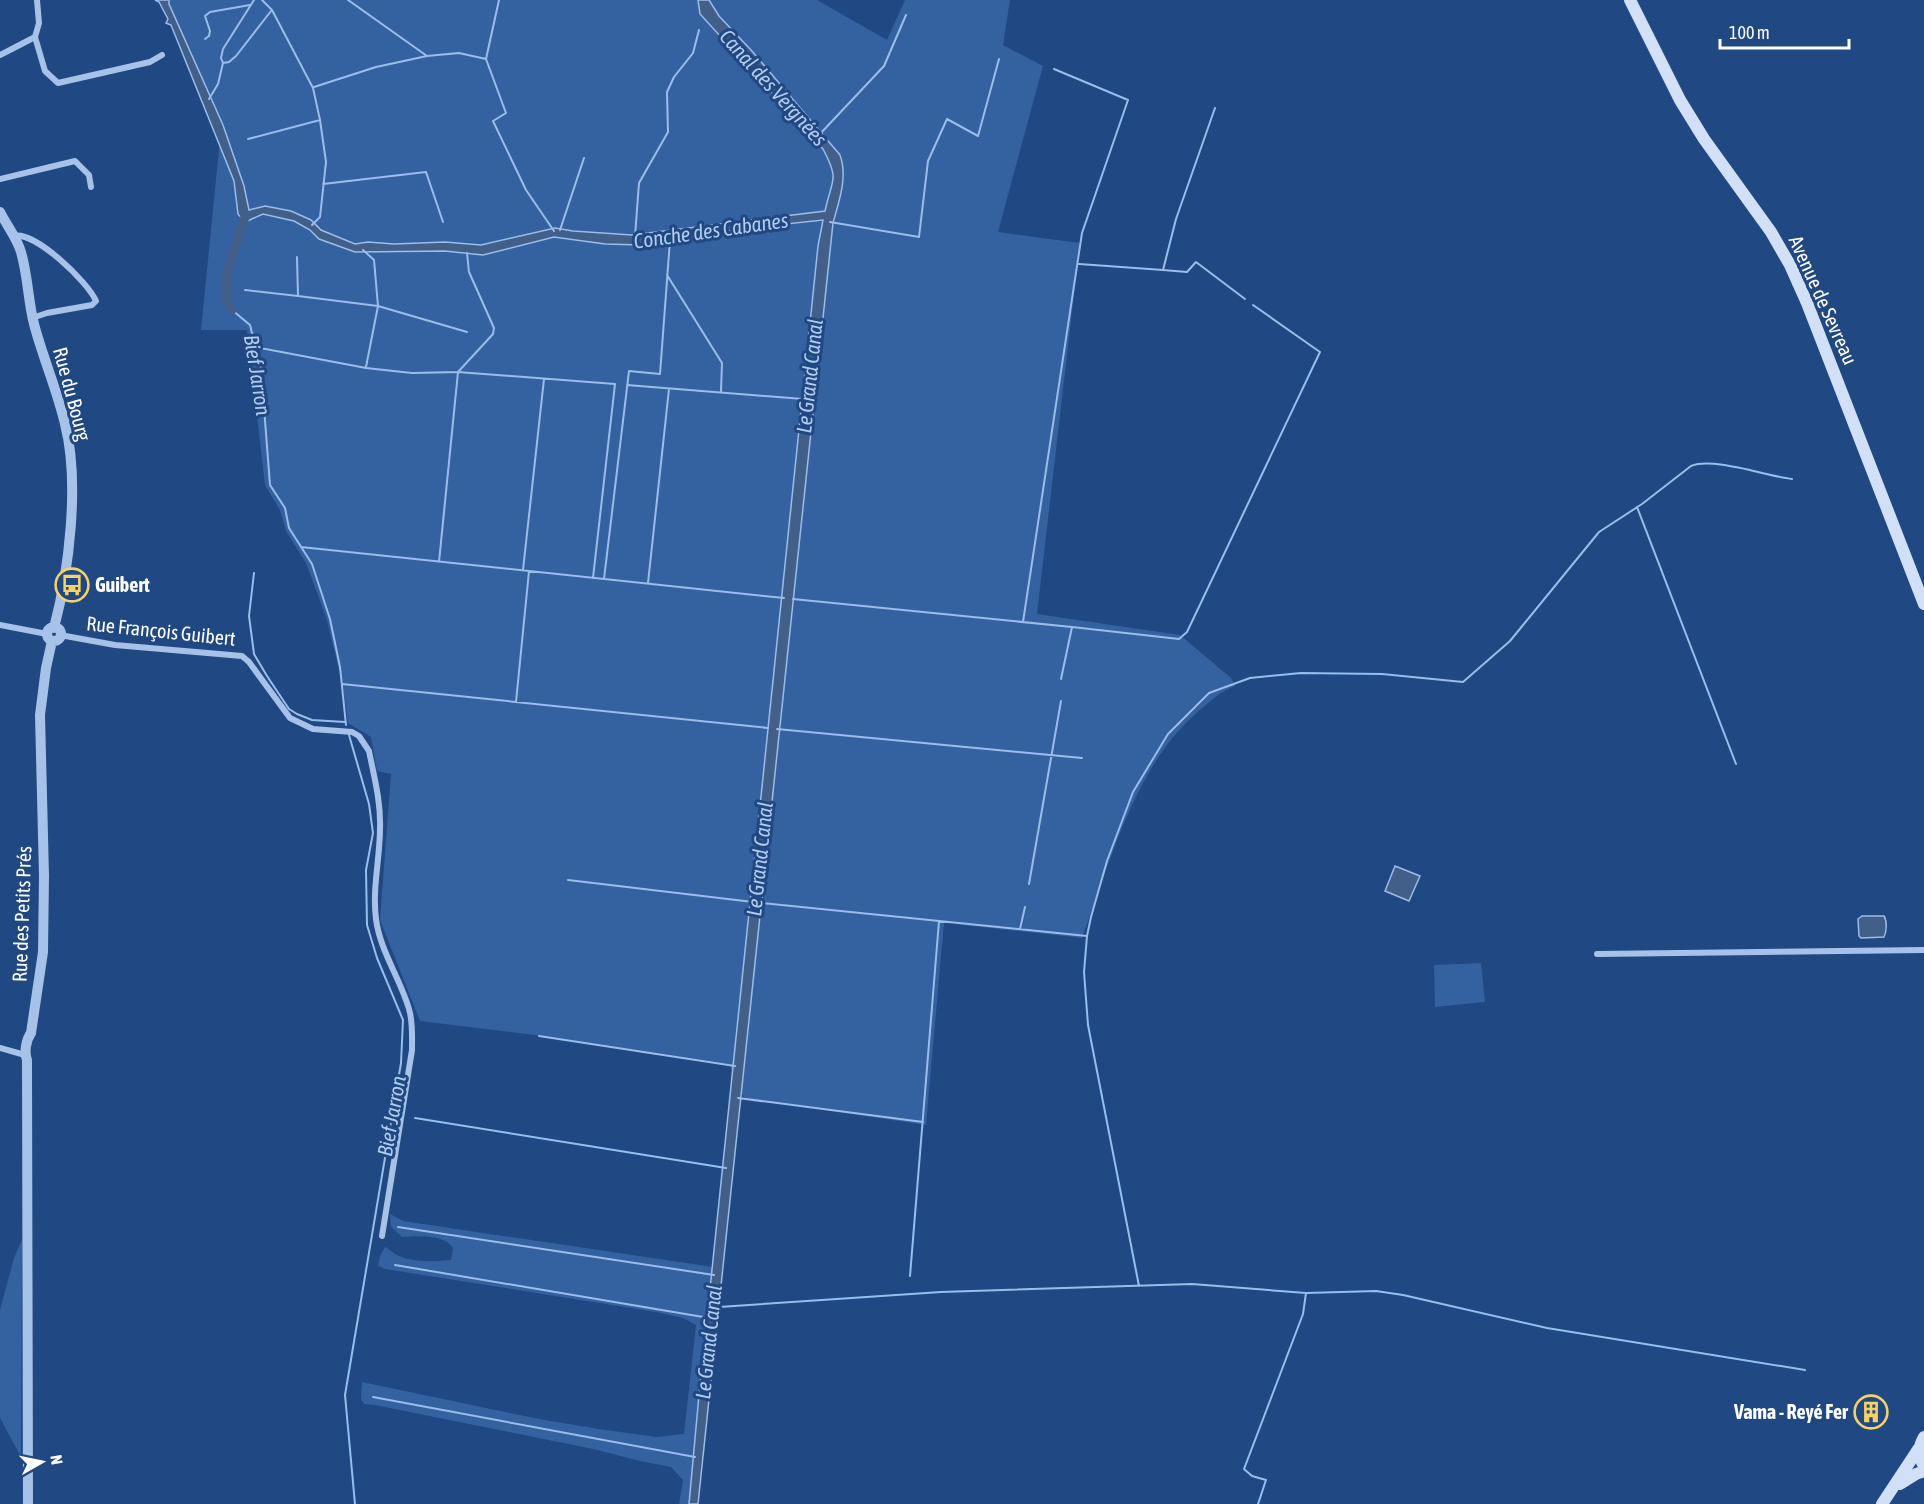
<svg xmlns="http://www.w3.org/2000/svg" width="1924" height="1504" viewBox="0 0 1924 1504" font-family="'Asap Condensed',sans-serif">
<style>
.green{fill:#3461a0}
.water{fill:#425f89;stroke:#9abdea;stroke-width:1.5}
.lines{fill:none;stroke-linecap:round;stroke-linejoin:round}
.stream{stroke:#9abdea;stroke-width:2}
.canal{stroke:#425f89;stroke-width:9}
.minor{stroke:#a6c2e8;stroke-width:6}
.tertiary{stroke:#a6c2e8;stroke-width:10}
.secondary{stroke:#d1e0f7;stroke-width:12}
.labels{text-anchor:middle;stroke-width:6;stroke-linejoin:round;paint-order:stroke}
.street-label{font-size:20px;fill:#fff;stroke:#204882}
.poi-label{font-size:20px;font-weight:bold;fill:#fff;stroke:#204882;text-anchor:start}
.water-label{font-size:21px;font-style:italic;fill:#b2ccf0;stroke:#204882}
</style>
<rect width="100%" height="100%" fill="#204882"/>
<path class="green" d="M160,0H817L887,40L905,0H1010L1003,45L1043,66L998,232L1080,243L1037,614L1180,635L1231,678L1235,686C1221,691 1212,700 1201,709C1135,764 1111,860 1082,938L944,923L926,1125L744,1098L729,1064L534,1035L420,1021L380,920L391,774L377,771L371,737L348,723L343,687L327,620L306,563L286,531L280,510L265,485L247,330H201L220,139L183,46Z
M1481,963L1485,1002L1435,1007L1434,965Z
M390,1214L403,1221L713,1267L689,1504H679L683,1480L671,1467L640,1461L593,1449L375,1405L364,1404L361,1399L362,1382L539,1419L599,1429L657,1437L684,1434L696,1325L683,1318L656,1312L385,1269L378,1266L380,1256L385,1247C390,1249 392,1253 397,1255C412,1263 435,1261 451,1260L453,1248C444,1234 418,1236 402,1237L391,1227Z
M22,1240L21,1457L0,1418V1310L14,1258Z"/>
<path class="water" d="M155,0H169V4L223,125L244,186L249,210L265,206L291,211L311,220L321,230L355,244L368,242L394,244L445,242L481,245L555,228L573,231L632,235L825,211C832,178 840,181 823,149L700,14L698,0H709L719,16L751,50L840,155C848,177 839,201 833,223L698,1504H689L699,1395L818,246L823,220L747,228L641,245L605,244L554,237L483,255L445,251L355,252L319,239L310,230L294,221L263,214L245,222L238,214L234,181L171,25L166,23L168,19L159,2Z
M1395,866L1420,876L1409,901L1385,891Z
M1862,916H1884C1887,921 1887,931 1884,937L1861,938L1859,936L1858,919Z"/>
<g class="lines">
<path class="stream" d="M262,0L272,10L313,88L320,120L326,162L320,217L312,225
M348,0L427,56L459,53L486,59
M499,0L486,59L506,113L493,121L526,190L554,231
M205,39L209,36L210,31L205,16L210,12L250,5
M223,63L229,62L236,56L271,11
M314,87L376,67L427,56
M209,99L218,84L223,63L221,58L223,49L254,0
M819,135L884,66L906,15
M248,139L320,120
M323,184L426,172L443,222
M830,222L919,237L928,161L947,119L978,136L999,59
M560,230L584,158
M635,236L639,183L668,132L667,92L674,77L693,53L699,30
M363,250L374,260L378,306L366,367
M297,257L298,296L378,306L467,332
M1079,264L1163,270L1176,219L1215,108
M1163,270L1187,272L1196,262L1245,299
M667,275L722,363L721,391
M245,290L298,296
M232,310L250,325L261,369L270,485L285,508L289,528L312,564L330,619L340,667L346,725
M255,347L366,368L412,373L458,372L615,384L593,578
M627,385L803,399
M1637,507L1736,764
M301,547L784,598
M439,562L458,372L493,334L494,328L469,272L467,253
M523,570L544,379
M254,573L249,616L254,654L267,676L289,709L297,714L312,720L345,722
M604,579L629,371L660,374L670,240
M648,583L669,389
M793,599L1072,627L1061,679
M1023,622L1082,233L1128,100L1054,69
M1072,627L1179,639L1187,632L1320,352L1253,305
M342,684L768,728
M516,702L529,571
M777,729L1082,758
M349,735L369,804L373,833L366,870L367,925L377,958L403,1020L401,1063L345,1395L355,1504
M568,880L753,902
M1029,884L1061,701
M761,903L1087,936
M1020,929L1025,907
M539,1036L735,1066
M738,1098L923,1122
M415,1118L726,1168
M398,1227L714,1275
M395,1265L709,1318
M910,1276L939,921
M1139,1286L1088,1025L1084,972L1087,936L1091,917L1107,861L1133,792L1168,734L1209,693L1250,678L1301,673L1382,674L1463,682L1510,641L1599,532L1642,504L1691,466C1714,457 1766,476 1792,479
M719,1307L941,1292L1192,1284L1306,1293L1376,1291L1403,1295L1547,1328L1805,1370
M373,1397L695,1457
M1258,1504L1266,1480L1252,1476L1244,1469L1303,1314L1306,1293"/>
<path class="canal" d="M232,310L226,299L227,271L245,217L243,209"/>
<path class="minor" d="M35,37L45,71L58,83L150,62L162,55
M0,55L35,37L39,23L37,0
M0,179L75,161L89,175L91,187
M14,236C35,231 88,282 96,301L92,305L47,313L32,318
M0,625L47,634
M60,635L115,645L242,656L249,662L290,718L313,729L352,732L359,736L369,751C374,776 381,802 380,828C380,858 372,889 376,919C380,951 400,978 409,1009C413,1022 412,1036 412,1050L382,1236
M1597,954L1924,950
M0,1048L25,1055"/>
<path class="tertiary" d="M0,212C7,226 17,238 21,252C28,276 28,301 34,324C43,358 57,390 65,424C80,482 69,571 54,628
M47 634a7 7 0 1 1 14 0a7 7 0 1 1-14 0Z
M28,1504L27,1060C24,1052 26,1040 31,1033L43,952L44,876L40,715L46,668L52,641"/>
<path class="secondary" d="M1630,0L1680,100L1704,139L1771,232L1790,265L1807,303L1924,604
M1924,1437C1918,1447 1918,1456 1924,1466
M1900,1484L1916,1474L1924,1471
M1882,1504L1919,1448"/>
</g>
<defs>
<symbol id="bus-ring" viewBox="-11 -11 22 22"><circle r="9.5" fill="#204882" stroke="#f6d167" stroke-width="1.5"/><path d="M-5-6H5V4H4V6H2V4H-2V6H-4V4H-5ZM-3.5-4V0h7V-4ZM-3.5 1.2v1.5H-2V1.2ZM2 1.2v1.5H3.5V1.2Z" fill="#f6d167"/></symbol>
<symbol id="building-ring" viewBox="-11 -11 22 22"><circle r="9.5" fill="#204882" stroke="#f6d167" stroke-width="1.5"/><path d="M-4-6H4V6H1V3H-1V6H-4ZM-2.5-4.3h1.7v1.8h-1.7ZM.8-4.3h1.7v1.8H.8ZM-2.5-1h1.7V.8h-1.7ZM.8-1h1.7V.8H.8Z" fill="#f6d167"/></symbol>
</defs>
<g fill-rule="evenodd">
<use href="#bus-ring" x="53" y="566" width="38" height="38"/>
<use href="#building-ring" x="1852" y="1393" width="38" height="38"/>
</g>
<g class="labels">
<g class="street-label">
<text transform="translate(1823 300) rotate(66)" y="7">Avenue de Sevreau</text>
<text transform="translate(72 394) rotate(75)" y="7">Rue du Bourg</text>
<text transform="translate(161 631) rotate(6)" y="7">Rue François Guibert</text>
<text transform="translate(22 914) rotate(-88)" y="7">Rue des Petits Prés</text>
</g>
<g class="poi-label">
<text x="95" y="592">Guibert</text>
<text x="1848" y="1419" text-anchor="end">Vama - Reyé Fer</text>
</g>
<g class="water-label">
<text transform="translate(773 88) rotate(48)" y="7">Canal des Vergnées</text>
<text transform="translate(711 231) rotate(-8)" y="7">Conche des Cabanes</text>
<text transform="translate(257 375) rotate(81)" y="7">Bief Jarron</text>
<text transform="translate(810 376) rotate(-84)" y="7">Le Grand Canal</text>
<text transform="translate(760 859) rotate(-84)" y="7">Le Grand Canal</text>
<text transform="translate(392 1116) rotate(-80)" y="7">Bief Jarron</text>
<text transform="translate(709 1342) rotate(-84)" y="7">Le Grand Canal</text>
</g>
</g>
<g transform="translate(42 1462) rotate(81)" stroke="#204882" stroke-width="4.5" paint-order="stroke">
<path d="M0-4.5L10 22L0 15L-10 22Z" fill="#ffffff"/>
<text y="-9" font-size="16" font-weight="bold" text-anchor="middle" fill="#ffffff">N</text>
</g>
<path d="M1720 39v9h129v-9" fill="none" stroke="#ffffff" stroke-width="3"/>
<text x="1729" y="39" font-size="18" fill="#ffffff" stroke="#204882" stroke-width="4.5" paint-order="stroke">100 m</text>
</svg>
